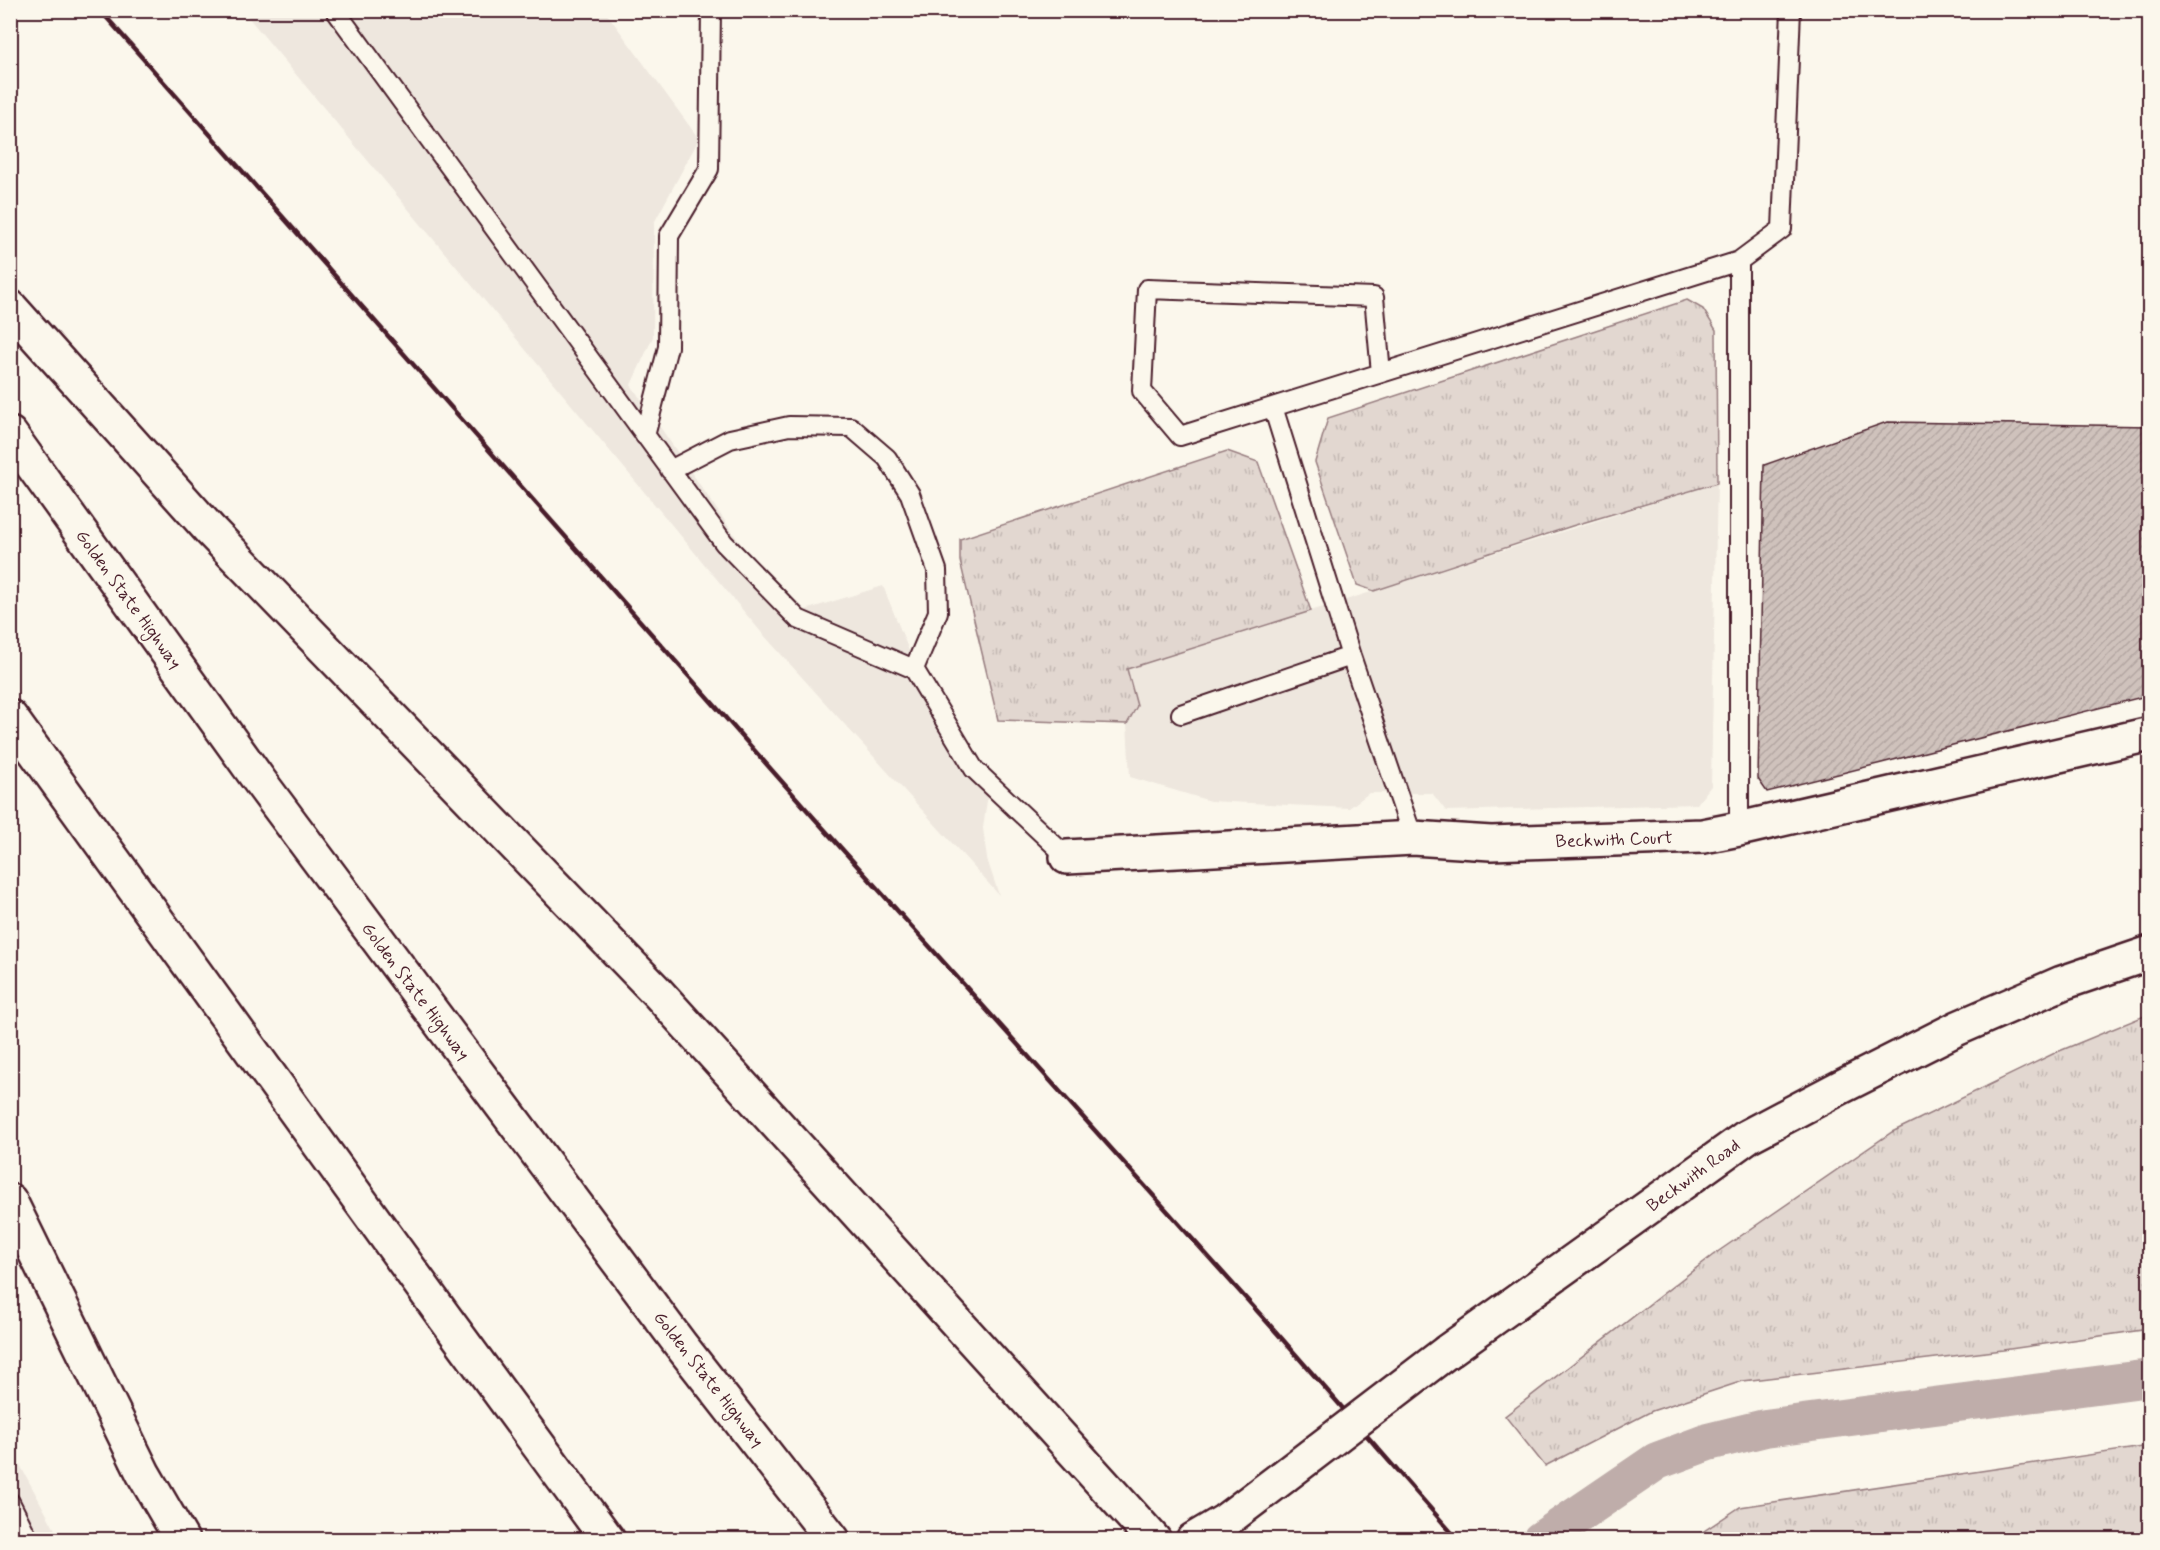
<svg xmlns="http://www.w3.org/2000/svg" width="2160" height="1550" viewBox="0 0 2160 1550" font-family="Mynerve,sans-serif">
<style>
.built{fill:#eee7de}
.grass{fill:url(#grass-tufts);stroke:#967b7e;stroke-width:1.5}
.lines{fill:none;stroke-linecap:round;stroke-linejoin:round}
.canal{stroke:#bfadaa;stroke-width:38}
.building{fill:url(#building-hatch);stroke:#4a1f2b;stroke-width:1.5}
.service-casing{stroke:#4a1f2b;stroke-width:22}
.minor-casing{stroke:#4a1f2b;stroke-width:38}
.secondary-casing{stroke:#4a1f2b;stroke-width:38}
.motorway-casing{stroke:#4a1f2b;stroke-width:38}
.service{stroke:#fbf7ec;stroke-width:18}
.minor{stroke:#fbf7ec;stroke-width:33}
.secondary{stroke:#fbf7ec;stroke-width:33}
.motorway{stroke:#fbf7ec;stroke-width:33}
.rail{stroke:#4a1f2b;stroke-width:4.5}
.secondary-bridge-casing{stroke:#4a1f2b;stroke-width:38;stroke-linecap:butt}
.secondary-bridge{stroke:#fbf7ec;stroke-width:33}
.labels{text-anchor:middle;stroke-width:4.5;stroke-linejoin:round;paint-order:stroke}
.street-label{font-size:18px;fill:#4a1f2b;stroke:#fbf7ec}
</style>
<defs>
<pattern id="grass-tufts" width="24" height="20" patternUnits="userSpaceOnUse" patternTransform="scale(1.5)"><rect width="24" height="20" fill="#e2d7d0"/><path d="M3 7l-1-3M5 7V3M7 7l1-3M15 17l-1-3M17 17v-4M19 17l1-3" fill="none" stroke="#c3b8b3"/></pattern>
<pattern id="building-hatch" width="6" height="6" patternUnits="userSpaceOnUse" patternTransform="scale(1.5)"><rect width="6" height="6" fill="#cfc2bc"/><path d="M-1 1l2-2M0 6l6-6M5 7l2-2" fill="none" stroke="#b3a6a2"/></pattern>
</defs>
<rect width="100%" height="100%" fill="#fbf7ec"/>
<filter id="ink" filterUnits="userSpaceOnUse"><feTurbulence type="fractalNoise" baseFrequency=".0167" numOctaves="2"/><feDisplacementMap in="SourceGraphic" scale="12" xChannelSelector="R" yChannelSelector="G"/><feConvolveMatrix kernelMatrix="1 2 1 2 8 2 1 2 1" color-interpolation-filters="sRGB"/></filter>
<g filter="url(#ink)">
<path class="built" d="M243,11H605L699,139L654,223L653,337L631,385L740,543L805,610L883,586L943,736L988,794L983,828L987,859L999,895L761,632Z
M1717,483L1711,786L1697,804L1446,811L1432,793H1369L1349,808L1210,801L1130,777L1127,724L1137,706L1126,669Z
M10,1446L13,1452L60,1539H11Z"/>
<path class="grass" d="M1687,300L1703,309L1716,330L1717,483L1572,526L1374,591L1357,585L1315,462L1328,418Z
M1227,451L1258,462L1311,611L1127,669L1137,706L1127,724L998,720L960,561V539Z
M2149,1014V1329L2003,1350L1743,1381L1652,1411L1545,1466L1505,1416L1713,1255L1892,1132L2057,1052Z
M2149,1446V1539H1692L1740,1507Z"/>
<g class="lines">
<path class="canal" d="M1541,1540L1657,1461L1708,1442L1765,1428L2150,1378"/>
</g>
<path class="building" d="M1887,422L2150,426V695L1767,792L1758,779L1764,465Z"/>
<g class="lines">
<defs>
<path id="service" d="M335,10L724,543L798,619L914,669L974,769L1067,857
M1739,261L1782,229L1791,10
M1381,373L1374,297L1147,289L1142,391L1180,436L1739,261V829
M1273,407L1351,656L1413,838
M645,436L668,347L669,236L709,169L711,10
M670,470L730,439L789,426L851,427L887,458L910,494L937,570L938,612L914,669
M1181,714L1351,656
M10,1502L29,1540"/>
<path id="minor" d="M1067,857L1413,838L1491,843L1703,836L1739,829L2150,734"/>
<path id="secondary" d="M1448,1351L1748,1136L1841,1087L1958,1028L2062,983L2150,953
M1193,1540L1225,1521L1283,1477"/>
<path id="motorway" d="M10,307L210,530L658,993L1154,1540
M10,434L261,783L680,1344L833,1540
M10,717L445,1318L608,1540
M10,1201L143,1473L182,1540"/>
</defs>
<use href="#service" class="service-casing"/>
<use href="#minor" class="minor-casing"/>
<use href="#secondary" class="secondary-casing"/>
<use href="#motorway" class="motorway-casing"/>
<use href="#service" class="service"/>
<use href="#minor" class="minor"/>
<use href="#secondary" class="secondary"/>
<use href="#motorway" class="motorway"/>
<path class="rail" d="M100,10L815,819L1277,1333L1458,1540"/>
<defs>
<path id="secondary-bridge" d="M1283,1477L1448,1351"/>
</defs>
<use href="#secondary-bridge" class="secondary-bridge-casing"/>
<use href="#secondary-bridge" class="secondary-bridge"/>
</g>
</g>
<g class="labels">
<g class="street-label">
<text transform="translate(129 599) rotate(54)" y="6">Golden State Highway</text>
<text transform="translate(1614 839) rotate(-2)" y="6">Beckwith Court</text>
<text transform="translate(416 991) rotate(53)" y="6">Golden State Highway</text>
<text transform="translate(1693 1175) rotate(-36)" y="6">Beckwith Road</text>
<text transform="translate(709 1379) rotate(52)" y="6">Golden State Highway</text>
</g>
</g>
<rect width="2160" height="1550" fill="none" stroke="#fbf7ec" stroke-width="36"/>
<rect x="18" y="18" width="2124" height="1514" fill="none" stroke="#4a1f2b" stroke-width="2" filter="url(#ink)"/>
</svg>
